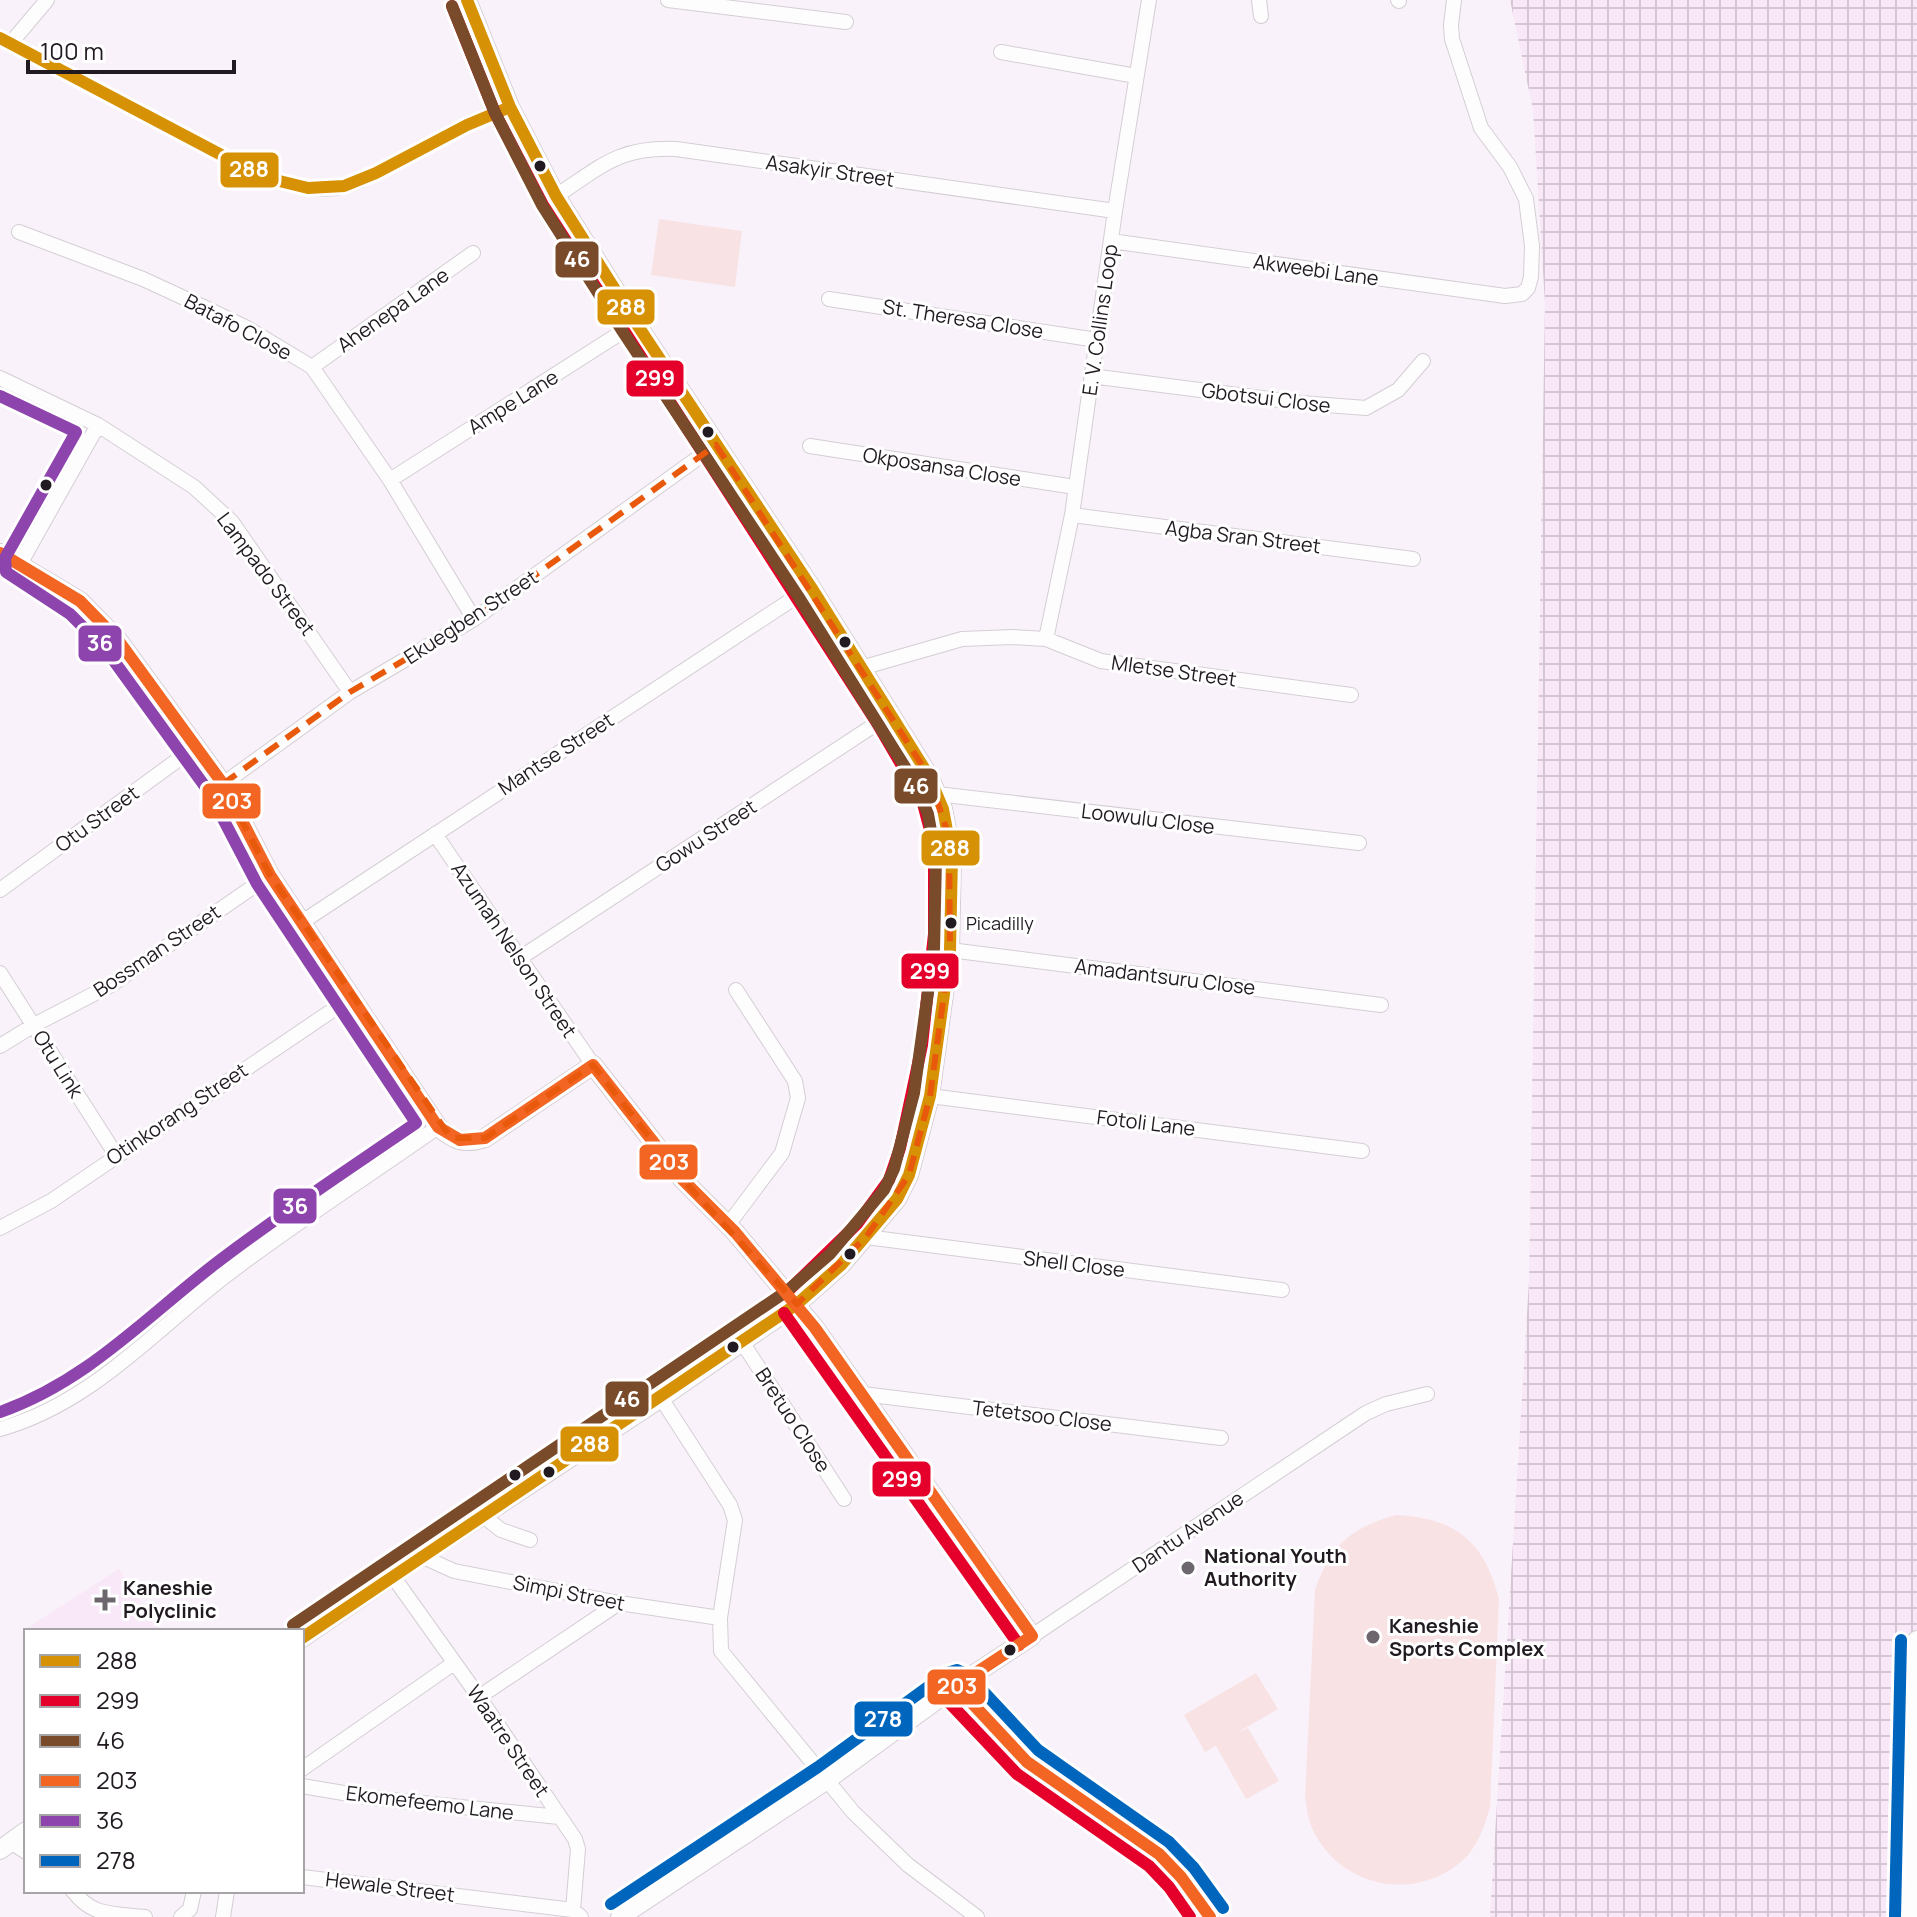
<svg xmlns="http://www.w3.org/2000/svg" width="1917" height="1917" viewBox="0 0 1917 1917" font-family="Manrope,sans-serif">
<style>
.built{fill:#f9e8f8}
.industrial{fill:url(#industrial-grid)}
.green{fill:#f8e2e4}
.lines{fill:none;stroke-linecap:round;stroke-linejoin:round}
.minor-casing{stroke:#d4ced4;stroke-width:16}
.tertiary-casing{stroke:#d4ced4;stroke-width:20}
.minor{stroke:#fefdfe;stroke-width:14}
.tertiary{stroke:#fefdfe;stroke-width:18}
.bus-1-casing{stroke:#fff;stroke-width:18}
.bus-2-casing{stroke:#fff;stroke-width:18}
.bus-3-casing{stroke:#fff;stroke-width:18}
.bus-4-casing{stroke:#fff;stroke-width:18}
.bus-5-casing{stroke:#fff;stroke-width:18}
.bus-6-casing{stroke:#fff;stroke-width:18}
.bus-1{stroke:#d79105;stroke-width:12}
.bus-2{stroke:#e4002b;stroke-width:12}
.bus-3{stroke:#7a4b2a;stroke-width:12}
.bus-4{stroke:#f26522;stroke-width:12}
.bus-5{stroke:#8e44ad;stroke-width:12}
.bus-6{stroke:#0065bd;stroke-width:12}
.marked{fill:none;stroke:#e8590c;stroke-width:6;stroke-dasharray:16 10;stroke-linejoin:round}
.bus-dot{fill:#211b21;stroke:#fff;stroke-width:3}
.poi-dot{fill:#6d666d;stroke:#fff;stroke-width:3}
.labels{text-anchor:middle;stroke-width:6;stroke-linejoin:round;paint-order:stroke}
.bus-label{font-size:18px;fill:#211b21;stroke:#fff;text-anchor:start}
.street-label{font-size:20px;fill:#211b21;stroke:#fff}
.poi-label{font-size:20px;font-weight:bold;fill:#211b21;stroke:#fff;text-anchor:start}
.line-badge{stroke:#fff;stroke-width:3}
.badge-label{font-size:22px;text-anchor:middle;font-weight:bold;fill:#fff}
</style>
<defs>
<pattern id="industrial-grid" width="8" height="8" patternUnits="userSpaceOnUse" patternTransform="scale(2)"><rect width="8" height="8" fill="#f9e8f8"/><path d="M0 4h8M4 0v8" fill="none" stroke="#d5c6d4"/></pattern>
</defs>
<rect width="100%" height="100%" fill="#faf2fa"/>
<path class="built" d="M119,1569L160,1631H26V1634L24,1630Z"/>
<path class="industrial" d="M1510,0H1917V1917H1490L1529,1281L1545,303L1533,110Z"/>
<path class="green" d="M659,219L742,231L735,287L651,275Z
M1396,1515C1456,1518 1484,1541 1499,1599L1490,1807C1484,1827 1478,1847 1462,1861C1414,1903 1338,1887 1312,1828C1308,1819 1307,1808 1305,1798L1315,1590C1331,1545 1350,1528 1396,1515Z
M1256,1673L1278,1709L1237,1733L1248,1728L1279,1781L1246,1799L1216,1746L1205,1752L1184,1715Z"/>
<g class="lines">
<defs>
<path id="minor" d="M668,0L846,22
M1259,0L1261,16
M1398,0L1399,1
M0,38L263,177C287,184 311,191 336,188C359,184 379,171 399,161C435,141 471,120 510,107
M10,44L47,0
M1001,52L1136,76
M556,196C602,166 618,147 676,149L1115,211
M19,232L143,279L208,309L247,328L312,367L390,480L474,619
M1111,241L1505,296L1522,294L1528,288L1531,277L1532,246L1526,199L1510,167L1481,128L1452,39L1451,25L1454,0
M829,299L1097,340
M312,367L473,253
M1091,376L1301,403L1366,408L1398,390L1423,361
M0,378L98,425L194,487L232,522L350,692
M810,446L1075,487
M390,480L636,323
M1072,515L1413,559
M20,564L98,425
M1046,639L1072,515L1115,211L1149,0
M861,668L962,639L1013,637L1046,639L1101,661L1351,695
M223,784L350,692L474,619L716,445
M937,794L1359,843
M435,834L593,1065
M0,890L194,748
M302,922L811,587
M950,950L1381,1005
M520,958L891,714
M0,973L116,1155
M0,1046L34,1025L111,985L270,875
M930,1096L1362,1151
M728,1225L782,1153L798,1098L795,1081L736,990
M0,1228L51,1201L352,997
M866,1237L1282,1290
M742,1342L844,1499
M863,1394L1221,1438
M661,1398L730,1505L735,1520L720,1618L721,1651L853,1812L908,1865L977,1917
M0,1429C90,1404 152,1333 224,1277C293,1224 367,1177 438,1127
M482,1515L501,1530L530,1540
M421,1556L454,1571L619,1603L720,1618
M392,1575L479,1697L575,1839L578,1849L573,1910L581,1917
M1032,1636L1366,1413L1386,1404L1427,1394
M479,1697L619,1603
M302,1769L454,1663
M302,1786L373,1798L559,1817
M11,1842L26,1852
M302,1877L573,1910
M73,1891C93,1917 112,1913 145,1917
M181,1917L190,1909L194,1891
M223,1917L227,1891"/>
<path id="tertiary" d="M0,553L80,601L118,640L223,784L270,875L438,1127C454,1140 464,1145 485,1138L593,1065L683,1180L735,1232L815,1328L1032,1636L956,1686L827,1780L620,1917
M302,1638L421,1556L661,1398L797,1304L841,1265L897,1199L909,1175L930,1096L950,950L952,857L943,809L929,776L811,587L636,323L556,196L510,107L467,0
M956,1686L1027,1762L1159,1854L1181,1877L1210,1917
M0,1850L26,1831
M1911,1917L1917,1640"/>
</defs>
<use href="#minor" class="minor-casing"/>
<use href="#tertiary" class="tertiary-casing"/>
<use href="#minor" class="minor"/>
<use href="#tertiary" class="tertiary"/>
<defs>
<path id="bus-1" d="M0,38L263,177L308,188L344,186L376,173L467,125L510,107
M302,1638L797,1304L841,1265L897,1199L909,1175L930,1096L950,950L952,857L943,809L929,776L811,587L636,323L556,196L510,107L467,0"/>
<path id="bus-2" d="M452,6L495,113L543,205L877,723L922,800L934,845V934L922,1045L900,1148L889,1180L857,1224L787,1292
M784,1313L1019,1645
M944,1697L1017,1774L1149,1866L1169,1887L1190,1917"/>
<path id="bus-3" d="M293,1625L787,1291L830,1254L884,1190L894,1169L914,1093L934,949L936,858L928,814L915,783L798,596L623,332L542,205L495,113L452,6"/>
<path id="bus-4" d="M0,553L80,601L118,640L223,784L270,875L438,1127L460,1140L485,1138L593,1065L683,1180L735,1232L815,1328L1032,1636L956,1686L1027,1762L1159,1854L1181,1877L1210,1917"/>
<path id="bus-5" d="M0,396L76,432L5,558L6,572L70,614L106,650L209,792L257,884L416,1123C349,1169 280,1214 215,1264C145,1318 86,1382 0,1412"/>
<path id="bus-6" d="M611,1904L818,1767L947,1673L957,1670L968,1675L1038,1750L1169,1842L1194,1868L1223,1908
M1895,1917L1901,1640"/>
</defs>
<use href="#bus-1" class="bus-1-casing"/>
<use href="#bus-2" class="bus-2-casing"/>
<use href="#bus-3" class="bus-3-casing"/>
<use href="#bus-4" class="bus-4-casing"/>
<use href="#bus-5" class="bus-5-casing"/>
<use href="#bus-6" class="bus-6-casing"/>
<use href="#bus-1" class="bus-1"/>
<use href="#bus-2" class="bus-2"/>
<use href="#bus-3" class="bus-3"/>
<use href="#bus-4" class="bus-4"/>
<use href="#bus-5" class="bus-5"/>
<use href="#bus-6" class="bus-6"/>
</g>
<path class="marked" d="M716,445L929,776L949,837L950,950L930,1096L909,1175L866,1237L797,1304L683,1180L593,1065L485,1138H451L270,875L223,784L350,692L474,619Z"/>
<g class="bus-dot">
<circle cx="540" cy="166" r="7"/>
<circle cx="708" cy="432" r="7"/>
<circle cx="46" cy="485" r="7"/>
<circle cx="845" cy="642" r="7"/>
<circle cx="951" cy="923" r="7"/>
<circle cx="850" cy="1254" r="7"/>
<circle cx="733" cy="1347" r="7"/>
<circle cx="549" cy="1472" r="7"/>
<circle cx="515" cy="1475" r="7"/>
<circle cx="1010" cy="1650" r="7"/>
</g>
<g class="poi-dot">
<circle cx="1188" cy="1568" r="8"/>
<path d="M101 1588h8v8h8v8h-8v8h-8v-8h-8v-8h8z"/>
<circle cx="1373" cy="1637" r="8"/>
</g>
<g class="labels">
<g class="bus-label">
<text x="966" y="930">Picadilly</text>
</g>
<g class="street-label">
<text transform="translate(830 171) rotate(8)" y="7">Asakyir Street</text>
<text transform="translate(1316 270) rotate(8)" y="7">Akweebi Lane</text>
<text transform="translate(393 310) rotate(-35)" y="7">Ahenepa Lane</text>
<text transform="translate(963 319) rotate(9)" y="7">St. Theresa Close</text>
<text transform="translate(1100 320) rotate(-82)" y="7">E. V. Collins Loop</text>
<text transform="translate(238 327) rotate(28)" y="7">Batafo Close</text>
<text transform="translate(1266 398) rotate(7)" y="7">Gbotsui Close</text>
<text transform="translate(513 402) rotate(-32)" y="7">Ampe Lane</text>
<text transform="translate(942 467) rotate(9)" y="7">Okposansa Close</text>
<text transform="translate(1243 537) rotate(7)" y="7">Agba Sran Street</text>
<text transform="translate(266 574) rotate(53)" y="7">Lampado Street</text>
<text transform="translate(471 617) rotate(-33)" y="7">Ekuegben Street</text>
<text transform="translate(1174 671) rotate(8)" y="7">Mletse Street</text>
<text transform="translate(556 754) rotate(-33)" y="7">Mantse Street</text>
<text transform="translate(97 819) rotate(-36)" y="7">Otu Street</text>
<text transform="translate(1148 819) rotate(7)" y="7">Loowulu Close</text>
<text transform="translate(706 836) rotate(-33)" y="7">Gowu Street</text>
<text transform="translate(514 950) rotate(56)" y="7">Azumah Nelson Street</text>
<text transform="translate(157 951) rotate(-34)" y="7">Bossman Street</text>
<text transform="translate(1165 977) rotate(7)" y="7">Amadantsuru Close</text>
<text transform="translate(58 1064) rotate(58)" y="7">Otu Link</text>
<text transform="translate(177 1114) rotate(-34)" y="7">Otinkorang Street</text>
<text transform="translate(1146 1123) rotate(7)" y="7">Fotoli Lane</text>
<text transform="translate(1074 1264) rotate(7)" y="7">Shell Close</text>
<text transform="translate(1042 1416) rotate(7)" y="7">Tetetsoo Close</text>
<text transform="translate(793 1420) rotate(57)" y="7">Bretuo Close</text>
<text transform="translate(1188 1532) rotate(-34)" y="7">Dantu Avenue</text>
<text transform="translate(569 1593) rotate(11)" y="7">Simpi Street</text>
<text transform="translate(508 1741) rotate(56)" y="7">Waatre Street</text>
<text transform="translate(430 1803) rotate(7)" y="7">Ekomefeemo Lane</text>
<text transform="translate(390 1887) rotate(7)" y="7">Hewale Street</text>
</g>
<g class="poi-label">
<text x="1204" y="1563">National Youth<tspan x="1204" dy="23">Authority</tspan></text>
<text x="123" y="1595">Kaneshie<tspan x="123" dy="23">Polyclinic</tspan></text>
<text x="1389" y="1633">Kaneshie<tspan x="1389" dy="23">Sports Complex</tspan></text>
</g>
</g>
<g class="line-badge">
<rect x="219" y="151" width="61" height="38" rx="8" fill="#d79105"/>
<rect x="554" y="240" width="46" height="39" rx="8" fill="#7a4b2a"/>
<rect x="596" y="288" width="60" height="38" rx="8" fill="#d79105"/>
<rect x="625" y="359" width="60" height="39" rx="8" fill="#e4002b"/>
<rect x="77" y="624" width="46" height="39" rx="8" fill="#8e44ad"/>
<rect x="893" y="767" width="46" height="38" rx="8" fill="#7a4b2a"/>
<rect x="201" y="782" width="61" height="38" rx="8" fill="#f26522"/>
<rect x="920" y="829" width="61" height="38" rx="8" fill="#d79105"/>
<rect x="900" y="952" width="60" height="38" rx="8" fill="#e4002b"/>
<rect x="638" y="1143" width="61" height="38" rx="8" fill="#f26522"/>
<rect x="272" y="1187" width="46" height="38" rx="8" fill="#8e44ad"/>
<rect x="604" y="1380" width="46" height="38" rx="8" fill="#7a4b2a"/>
<rect x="559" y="1425" width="61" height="38" rx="8" fill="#d79105"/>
<rect x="871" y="1460" width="61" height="38" rx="8" fill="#e4002b"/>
<rect x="926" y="1668" width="61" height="38" rx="8" fill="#f26522"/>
<rect x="853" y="1700" width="61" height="38" rx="8" fill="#0065bd"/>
</g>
<g class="badge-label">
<text x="249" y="177">288</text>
<text x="577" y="267">46</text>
<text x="626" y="315">288</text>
<text x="655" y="386">299</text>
<text x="100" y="651">36</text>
<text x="916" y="794">46</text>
<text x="232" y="809">203</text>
<text x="950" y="856">288</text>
<text x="930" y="979">299</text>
<text x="669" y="1170">203</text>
<text x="295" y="1214">36</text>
<text x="627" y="1407">46</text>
<text x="590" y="1452">288</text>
<text x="902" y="1487">299</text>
<text x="957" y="1694">203</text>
<text x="883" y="1727">278</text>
</g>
<rect x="24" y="1629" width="280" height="264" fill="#ffffff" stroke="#a6a4a6" stroke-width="2"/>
<rect x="40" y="1655" width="40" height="12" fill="#d79105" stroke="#a6a4a6" stroke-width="2"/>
<text x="96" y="1669" font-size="24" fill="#211b21">288</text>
<rect x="40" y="1695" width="40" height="12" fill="#e4002b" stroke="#a6a4a6" stroke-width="2"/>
<text x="96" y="1709" font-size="24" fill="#211b21">299</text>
<rect x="40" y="1735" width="40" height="12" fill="#7a4b2a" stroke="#a6a4a6" stroke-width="2"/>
<text x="96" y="1749" font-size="24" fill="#211b21">46</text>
<rect x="40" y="1775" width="40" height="12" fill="#f26522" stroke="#a6a4a6" stroke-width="2"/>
<text x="96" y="1789" font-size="24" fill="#211b21">203</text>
<rect x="40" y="1815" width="40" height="12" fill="#8e44ad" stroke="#a6a4a6" stroke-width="2"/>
<text x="96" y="1829" font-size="24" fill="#211b21">36</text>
<rect x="40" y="1855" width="40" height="12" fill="#0065bd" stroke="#a6a4a6" stroke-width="2"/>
<text x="96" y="1869" font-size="24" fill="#211b21">278</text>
<path d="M28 60v12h206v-12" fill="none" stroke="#211b21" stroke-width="4"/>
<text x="40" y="60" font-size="24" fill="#211b21" stroke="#ffffff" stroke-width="6" paint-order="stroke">100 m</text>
</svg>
